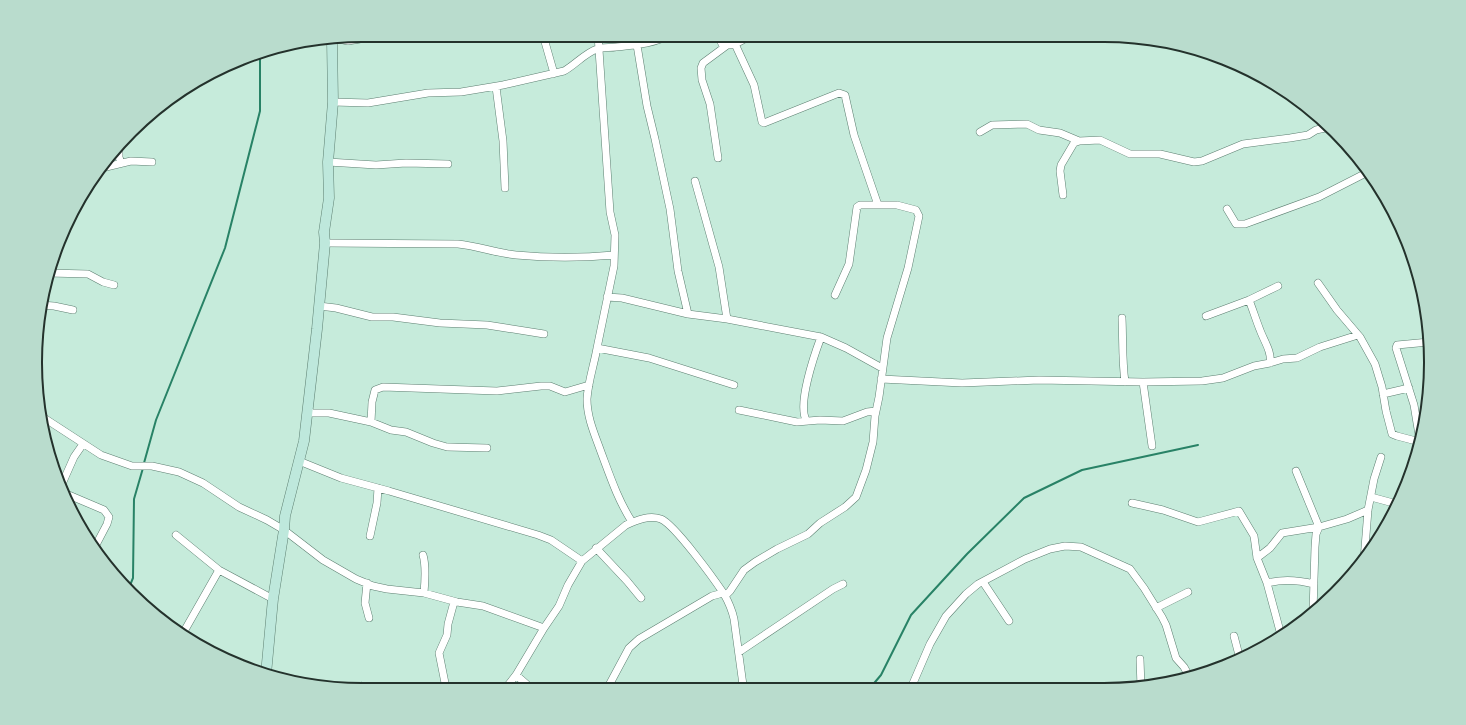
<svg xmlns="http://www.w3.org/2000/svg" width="1466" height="725" viewBox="0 0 1466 725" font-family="'Public Sans',sans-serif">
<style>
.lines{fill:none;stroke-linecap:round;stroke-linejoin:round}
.stream{stroke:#288266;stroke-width:2}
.street-casing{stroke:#5d7f71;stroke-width:8}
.secondary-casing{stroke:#5d7f71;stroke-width:11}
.street{stroke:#fff;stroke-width:7}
.secondary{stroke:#bee8dc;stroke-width:10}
.rim{fill:none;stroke:#24322c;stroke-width:2}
</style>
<rect width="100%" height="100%" fill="#c6ebdb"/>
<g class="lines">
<path class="stream" d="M144,463L156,420L225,248L260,111V52
M128,590L133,578L134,499L143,468
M870,688L881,675L911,615L967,554L1024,498L1082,470L1198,445"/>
<defs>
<path id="street" d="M543,35L553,70V74
M718,35L722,44C732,48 743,40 751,35
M338,39L348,41L385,35
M735,44L754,85L762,122L764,123L839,93L845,95L854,135L878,205
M637,45L647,106L655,139L670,209L678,271L688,314
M496,87L503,141L505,188
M333,102L368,103L428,93L461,92L503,85L564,71C575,65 585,53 597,49C603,47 610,48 616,47C635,45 653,44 670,35
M980,132L992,125L1027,124L1039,130L1060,133L1079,141
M119,150V157L121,163
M718,158L710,104L702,80L701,68L703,63L726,46
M328,162L376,165L406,163L448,164
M102,168L131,161L152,162
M695,181L719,267L727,319
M1063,195L1060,171L1061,165L1074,143L1079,141L1100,140L1130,154H1160L1194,162L1202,161L1243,144L1290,138L1308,135L1316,130L1330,127
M1227,209L1236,224H1245L1319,197L1368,172
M325,243L458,244C478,246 496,253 516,255C549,258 581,258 614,255
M49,273L88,274L103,282L114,285
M1318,283L1337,310L1360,337L1375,364L1382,387L1386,411L1392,434L1397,436L1420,442
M607,297L622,298L688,314L727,319L821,337L846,348L882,368
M1249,300C1253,310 1256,320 1260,330C1264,341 1272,352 1270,363
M41,305L54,306L73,310
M319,306L336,308L372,317H393L440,323L487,325L544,334
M1206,316L1249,300L1278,286
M1122,318C1123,339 1122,361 1125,382
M597,348L614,266L615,235L610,212L598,35
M881,379L962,383L1039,380L1143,382L1202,381L1223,378L1254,366L1270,363L1283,359L1297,358L1320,347L1358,335
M1143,382L1152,446
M1383,394L1409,388
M308,410L312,413H329L371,422L391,430L406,432L433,443L447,447L487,448
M739,410L797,422L820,420L843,421L867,412L876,411
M41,416L101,455L132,466H152L179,472L203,483L239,507L267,520L284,530L323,560L356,579L373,586L387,589L424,593L457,602L483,606L544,628
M807,421C796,407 815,353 821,337
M371,422L372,402L375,390L383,387L497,391L541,386H550L565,392L589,385
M1420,441L1414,405L1396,348L1397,345L1429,342
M299,461L341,478L389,491L538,535L551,540L582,561
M1296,471L1319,527L1347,519L1368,510
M62,484L74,457L83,444
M64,493L104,510L109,517L107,524L96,545
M1371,497L1397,504
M1132,503L1163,510L1198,522L1239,511L1254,536L1257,558L1267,583C1283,579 1298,580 1314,584
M632,522C618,500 610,476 601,452C595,435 587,418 587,399C588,382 594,365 597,348L649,358L734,385
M176,535L219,570L273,599
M370,536L377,503L378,488
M596,548L627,581L641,598
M423,555C426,565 425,582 424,593
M1257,558L1270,548L1282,533L1319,527L1316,534L1315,547L1313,612
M1364,560L1368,510L1374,479L1381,457
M983,582L1009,621
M367,583L365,603L369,618
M1267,583L1281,635
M725,596L730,591L744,570L755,562L777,549L808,534L820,523L845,507L856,497L866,470L873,442L875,416L879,397L887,338L908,268L919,216L916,210L897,205H860L857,207L849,264L835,295
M1156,608L1188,592
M182,635L219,570
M1234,636L1240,659
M739,652L833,589L843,584
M1140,659L1141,687
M516,675L532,689
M913,685L927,688
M911,688L930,644L946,616L966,594L978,584L1025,559L1050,549L1065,546L1081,547L1130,569L1144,588L1162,617L1166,625L1176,658L1184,667L1189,676
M354,689L361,686
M505,689L516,675L544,628L559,606L568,585L582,561L626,525C637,520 649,515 661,519C675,525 714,579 724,594C728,601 732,610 734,619L743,685L746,689
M607,689L629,648L639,639L712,596L723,593
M445,690V683L439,653L447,635L448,624L454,602"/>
<path id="secondary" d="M266,674L273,599L284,530L285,516L304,441L317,329L325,243L324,232L329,198L328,162L333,102L332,40"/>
</defs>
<use href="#street" class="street-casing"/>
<use href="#secondary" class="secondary-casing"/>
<use href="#street" class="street"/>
<use href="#secondary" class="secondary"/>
</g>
<path d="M0 0H1466V725H0ZM362 42H1104A320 320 0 0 1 1424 362V363A320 320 0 0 1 1104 683H362A320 320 0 0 1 42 363V362A320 320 0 0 1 362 42Z" fill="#b9dccd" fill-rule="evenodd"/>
<path class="rim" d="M362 42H1104A320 320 0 0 1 1424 362V363A320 320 0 0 1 1104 683H362A320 320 0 0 1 42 363V362A320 320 0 0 1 362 42Z"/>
</svg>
